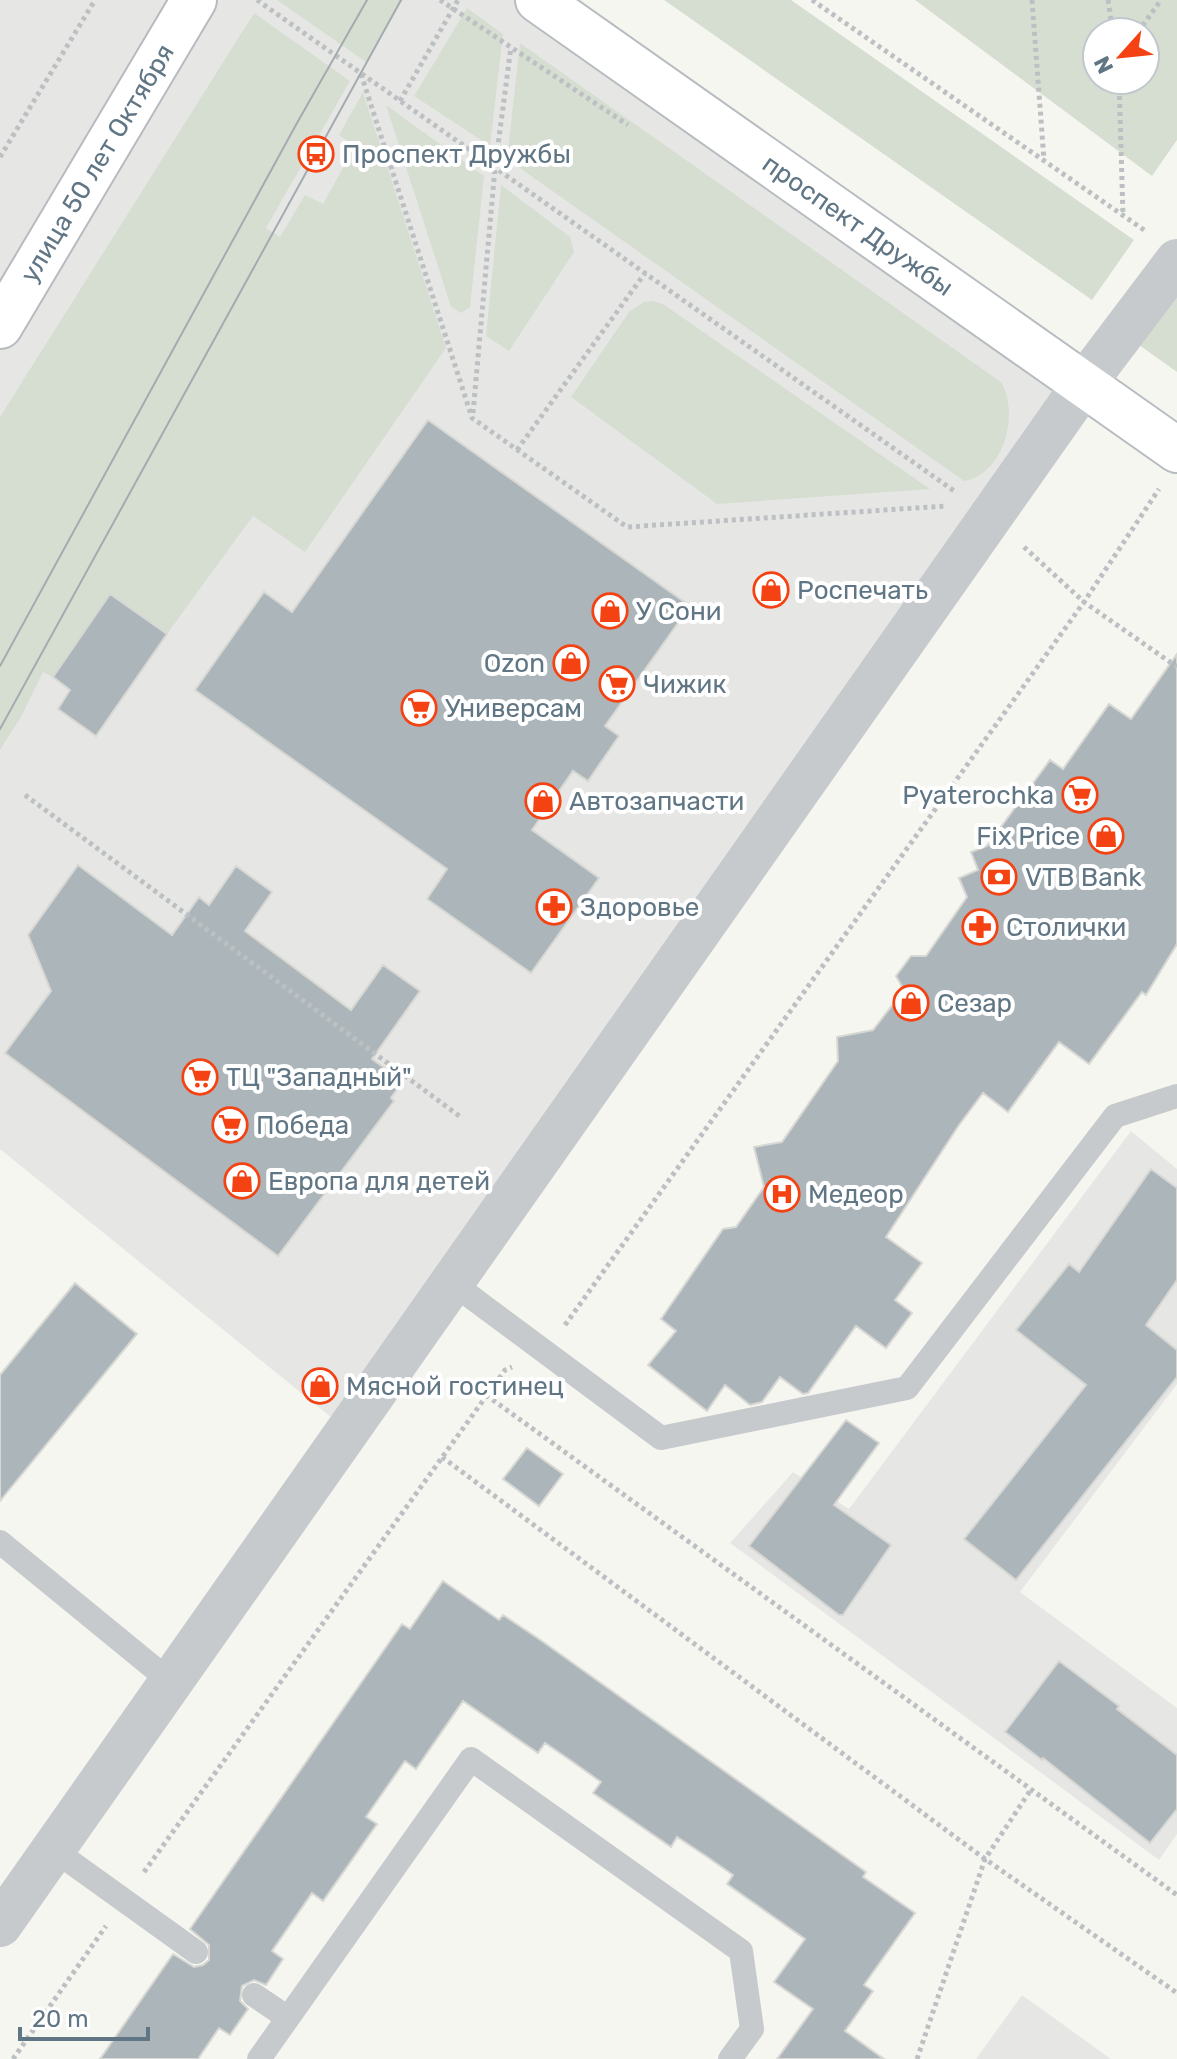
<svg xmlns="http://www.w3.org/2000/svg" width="1177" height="2059" viewBox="0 0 1177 2059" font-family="Rubik,sans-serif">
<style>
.built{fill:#e6e7e5}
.green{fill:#d6ded2;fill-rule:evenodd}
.building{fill:#acb6ba;stroke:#d7d7d4;stroke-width:2}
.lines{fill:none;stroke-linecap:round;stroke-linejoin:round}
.secondary-casing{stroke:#b6bcc0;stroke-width:48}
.primary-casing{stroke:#b7bbbf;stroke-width:48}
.path{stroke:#bdc0c2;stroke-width:5;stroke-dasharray:4 4;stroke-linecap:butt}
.service{stroke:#c7cacd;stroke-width:24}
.minor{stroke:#c7cacd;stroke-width:44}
.secondary{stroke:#fff;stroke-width:44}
.primary{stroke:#fff;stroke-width:44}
.tram{stroke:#a4abb0;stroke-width:2}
.labels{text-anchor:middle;stroke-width:8;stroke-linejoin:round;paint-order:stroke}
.poi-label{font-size:26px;fill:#617685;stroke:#fff;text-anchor:start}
.street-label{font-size:26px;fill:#617685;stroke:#fff}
</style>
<rect width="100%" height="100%" fill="#f6f6f1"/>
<path class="built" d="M0,0H531L1091,385L342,1426L0,1149Z
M1131,1131L1177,1169V1384L1020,1592L1177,1708V1834L1159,1860L730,1543L793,1472L849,1509Z
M1022,1995L1111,2059H976Z"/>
<path class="green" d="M277,0H403L366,62Z
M664,0H791L1134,240L1092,300Z
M915,0H1177V140L1152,176ZM1097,32H1145V80H1097Z
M467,8L503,34L490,146L414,96Z
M254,13L350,81L266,228L280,237L305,195L323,204L355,146L339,135L363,92L446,348L305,552L253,516L167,634L110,594L53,677L43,672L21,717L0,750V417Z
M520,43L1001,382C1020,413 1004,475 964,481L507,159Z
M386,105L484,176L470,307L461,313L451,307Z
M501,185L570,237L574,252L509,351L486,336Z
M1177,291V372L1139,345Z
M653,301L663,304L930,489L717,504L571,397L629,312L644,302Z"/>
<path class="building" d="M428,420L690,606L605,726L619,736L588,781L573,771L532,830L599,878L531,973L427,899L447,869L195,690L264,592L292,612Z
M110,594L167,634L96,736L58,709L70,690L53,677Z
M1177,654V944L1146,995L1142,992L1089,1064L1059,1042L1008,1112L983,1093L959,1125L886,1237L922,1263L895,1300L912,1313L886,1348L856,1326L808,1393L803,1394L780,1377L762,1402L750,1405L725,1385L707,1411L648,1365L676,1331L661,1319L723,1229L736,1227L764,1187L754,1147L782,1142L838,1061L837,1037L873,1030L904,990L896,976L911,956H926L967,897L959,878L978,870L971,852L987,846L1050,760L1063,769L1109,704L1131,719Z
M78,865L172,935L199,897L209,905L236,866L272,892L245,931L351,1010L383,965L420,991L372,1059L403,1081L391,1098L394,1101L278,1256L5,1053L51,991L28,935Z
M1151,1169L1177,1188V1280L1146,1325L1177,1350V1377L1016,1580L964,1539L1086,1385L1016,1330L1069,1264L1079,1272Z
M75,1283L137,1334L0,1501V1375Z
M846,1420L879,1443L834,1505L891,1545L843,1615H839L749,1546Z
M527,1448L563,1474L539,1506L503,1479Z
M443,1581L499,1620L503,1615L539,1639L866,1872L863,1877L915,1913L864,1985L873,1991L845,2031L884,2059H777L813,2009L774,1982L805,1939L727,1884L733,1875L706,1856L677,1837L671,1847L593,1793L601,1782L573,1762L545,1743L538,1753L463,1701L416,1769L405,1761L386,1788L366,1817L377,1824L323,1901L312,1893L272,1951L283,1959L266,1985L254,1980L242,1986L240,2001L248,2009L230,2035L219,2028L198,2059H100L173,1954L194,1967L203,1965L209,1960V1945L190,1929L402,1624L410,1629Z
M1059,1661L1119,1706L1117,1709L1177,1755V1809L1150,1843L1043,1758L1042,1760L1005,1732Z"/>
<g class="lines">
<defs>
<path id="secondary" d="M538,0L1177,450"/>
<path id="primary" d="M0,326L194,0"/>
</defs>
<use href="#secondary" class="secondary-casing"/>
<use href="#primary" class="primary-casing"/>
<path class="path" d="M257,0L957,493
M440,0L628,125
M812,0L1147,232
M1032,0L1044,160
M1108,0L1113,32
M1138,32L1161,0
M361,74L472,418L627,527L946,506
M1119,80L1123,215
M400,101L458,0
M0,157L95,0
M473,413L495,168L511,47
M517,450L645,273
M1024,547L1084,602L1177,667
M25,795L462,1118
M565,1325L1084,602L1159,489
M486,1395L1177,1895
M442,1457L985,1859L1177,1993
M144,1872L505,1370L512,1367
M13,2059L106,1926
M917,2059L985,1859L1030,1791"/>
<path class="service" d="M451,1282L661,1438L907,1388L1115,1116L1177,1096
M0,1542L171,1682
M54,1850L196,1952
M254,1995L288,2018
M259,2059L471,1759L741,1951L752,2029L730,2059"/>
<path class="minor" d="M0,1925L1084,384L1177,261"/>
<use href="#secondary" class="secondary"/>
<use href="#primary" class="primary"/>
<path class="tram" d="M0,666L297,123L367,0
M0,729L401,0"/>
</g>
<defs>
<symbol id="bus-ring" viewBox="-11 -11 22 22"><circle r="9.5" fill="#fff" stroke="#f44213" stroke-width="1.5"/><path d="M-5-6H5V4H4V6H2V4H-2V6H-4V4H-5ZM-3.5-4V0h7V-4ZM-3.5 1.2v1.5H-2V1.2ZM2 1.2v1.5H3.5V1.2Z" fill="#f44213"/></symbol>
<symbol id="shop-ring" viewBox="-11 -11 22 22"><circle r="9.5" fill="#fff" stroke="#f44213" stroke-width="1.5"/><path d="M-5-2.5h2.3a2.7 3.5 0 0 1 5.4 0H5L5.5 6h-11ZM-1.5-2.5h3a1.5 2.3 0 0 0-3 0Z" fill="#f44213"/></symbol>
<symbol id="supermarket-ring" viewBox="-11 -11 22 22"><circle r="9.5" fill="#fff" stroke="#f44213" stroke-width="1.5"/><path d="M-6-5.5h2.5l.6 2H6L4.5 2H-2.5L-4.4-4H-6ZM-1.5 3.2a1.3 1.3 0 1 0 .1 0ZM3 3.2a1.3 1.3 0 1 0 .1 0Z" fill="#f44213"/></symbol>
<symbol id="bank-ring" viewBox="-11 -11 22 22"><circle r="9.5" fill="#fff" stroke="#f44213" stroke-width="1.5"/><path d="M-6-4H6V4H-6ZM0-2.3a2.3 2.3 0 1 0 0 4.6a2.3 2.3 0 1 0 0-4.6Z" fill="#f44213"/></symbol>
<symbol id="pharmacy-ring" viewBox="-11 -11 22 22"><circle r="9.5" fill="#fff" stroke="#f44213" stroke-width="1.5"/><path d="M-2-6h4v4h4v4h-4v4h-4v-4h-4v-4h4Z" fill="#f44213"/></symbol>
<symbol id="hospital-ring" viewBox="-11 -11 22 22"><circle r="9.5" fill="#fff" stroke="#f44213" stroke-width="1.5"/><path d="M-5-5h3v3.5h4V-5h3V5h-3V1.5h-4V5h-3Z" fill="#f44213"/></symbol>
</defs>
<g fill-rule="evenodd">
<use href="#bus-ring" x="296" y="134" width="40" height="40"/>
<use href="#shop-ring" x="751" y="570" width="40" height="40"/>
<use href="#shop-ring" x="590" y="591" width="40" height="40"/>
<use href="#shop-ring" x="551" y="643" width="40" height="40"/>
<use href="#supermarket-ring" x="597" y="664" width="40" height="40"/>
<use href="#supermarket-ring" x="399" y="688" width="40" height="40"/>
<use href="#supermarket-ring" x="1060" y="775" width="40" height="40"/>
<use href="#shop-ring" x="523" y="781" width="40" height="40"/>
<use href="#shop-ring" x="1086" y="816" width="40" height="40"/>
<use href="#bank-ring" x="979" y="857" width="40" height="40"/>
<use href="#pharmacy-ring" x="534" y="887" width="40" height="40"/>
<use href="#pharmacy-ring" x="960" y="907" width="40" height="40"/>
<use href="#shop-ring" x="891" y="983" width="40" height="40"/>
<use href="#supermarket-ring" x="180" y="1057" width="40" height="40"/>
<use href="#supermarket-ring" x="210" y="1105" width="40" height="40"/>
<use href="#shop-ring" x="222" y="1161" width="40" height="40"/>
<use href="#hospital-ring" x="762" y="1174" width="40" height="40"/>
<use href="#shop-ring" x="300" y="1366" width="40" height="40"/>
</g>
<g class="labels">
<g class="poi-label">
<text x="342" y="163">Проспект Дружбы</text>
<text x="797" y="599">Роспечать</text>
<text x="636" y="620">У Сони</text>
<text x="545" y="672" text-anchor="end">Ozon</text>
<text x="643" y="693">Чижик</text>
<text x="445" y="717">Универсам</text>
<text x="1054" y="804" text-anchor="end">Pyaterochka</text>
<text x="569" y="810">Автозапчасти</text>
<text x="1080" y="845" text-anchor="end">Fix Price</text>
<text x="1025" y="886">VTB Bank</text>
<text x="580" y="916">Здоровье</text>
<text x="1006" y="936">Столички</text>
<text x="937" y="1012">Сезар</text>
<text x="226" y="1086">ТЦ "Западный"</text>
<text x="256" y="1134">Победа</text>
<text x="268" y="1190">Европа для детей</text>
<text x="808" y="1203">Медеор</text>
<text x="346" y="1395">Мясной гостинец</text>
</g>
<g class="street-label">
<text transform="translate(97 163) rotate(-59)" y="9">улица 50 лет Октября</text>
<text transform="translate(858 225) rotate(35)" y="9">проспект Дружбы</text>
</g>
</g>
<g transform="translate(1121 56) rotate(243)"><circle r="38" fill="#ffffff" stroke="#c0c8ce" stroke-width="2"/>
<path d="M0-6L14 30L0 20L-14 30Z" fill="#f44213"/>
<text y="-12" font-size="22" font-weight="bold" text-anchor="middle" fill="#617685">N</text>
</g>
<path d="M20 2027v12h128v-12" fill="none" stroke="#617685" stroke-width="4"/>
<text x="32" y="2027" font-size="24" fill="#617685" stroke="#ffffff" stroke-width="6" paint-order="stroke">20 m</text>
</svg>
